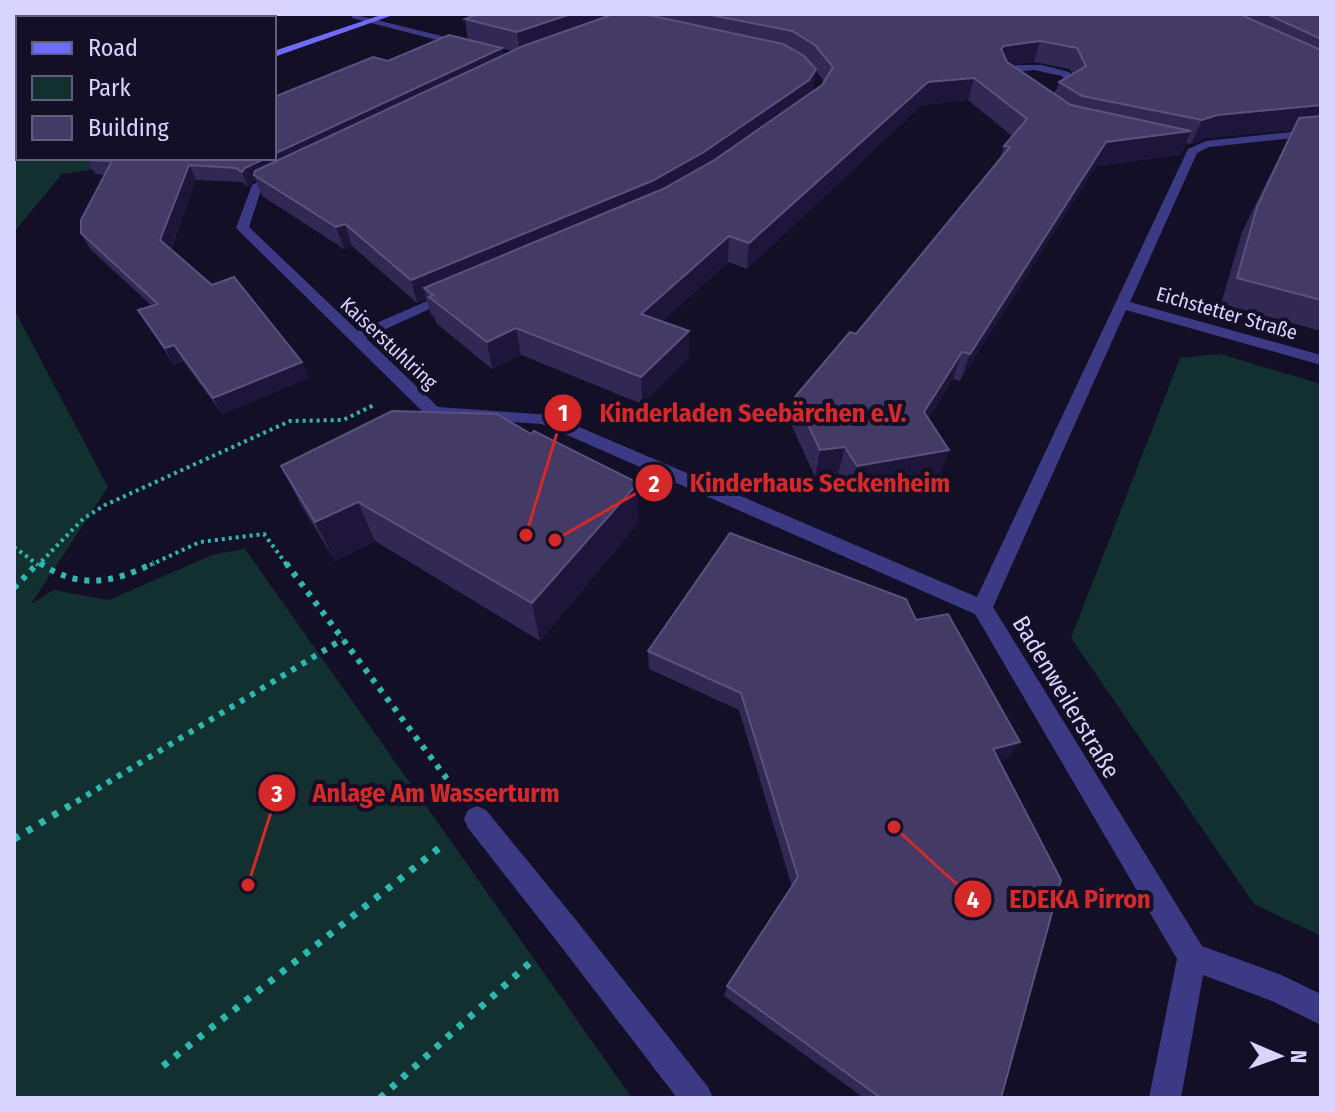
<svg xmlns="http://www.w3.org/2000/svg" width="1335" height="1112" viewBox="0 0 1335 1112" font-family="'Fira Sans Condensed',sans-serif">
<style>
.green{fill:#12302f}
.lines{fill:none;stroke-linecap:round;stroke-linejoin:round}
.path-far2{stroke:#2fb8b0;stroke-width:4;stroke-dasharray:3 4;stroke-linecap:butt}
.path-far1{stroke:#2fb8b0;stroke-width:6;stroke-dasharray:5 7;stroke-linecap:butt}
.path{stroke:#2fb8b0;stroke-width:7;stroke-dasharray:6 9;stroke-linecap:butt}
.service{fill:#3d3a85;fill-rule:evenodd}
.minor{fill:#3d3a85;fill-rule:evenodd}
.secondary{fill:#6f6bff;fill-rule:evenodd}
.wall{fill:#312854;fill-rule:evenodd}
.shaded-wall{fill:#1d163a}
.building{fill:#433a66;stroke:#5a527e;stroke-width:2}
.labels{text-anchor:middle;stroke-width:8;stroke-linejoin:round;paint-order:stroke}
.far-street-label{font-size:20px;fill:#d9d4ff;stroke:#130f26}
.street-label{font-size:24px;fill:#d9d4ff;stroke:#130f26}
.leader{fill:none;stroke:#d62828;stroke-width:3}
.callout-dot{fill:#d62828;stroke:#130f26;stroke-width:3}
.mark-label{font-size:24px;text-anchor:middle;font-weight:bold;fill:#fff}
.callout-label{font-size:26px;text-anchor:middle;font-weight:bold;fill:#d62828;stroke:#130f26;stroke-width:8;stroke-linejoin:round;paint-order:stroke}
</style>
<rect width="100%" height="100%" fill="#130f26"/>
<path class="green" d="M18,152V158H144L152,161L62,174L14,232V153Z
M14,309L108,487L31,604L53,590L109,600L212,555L245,549L632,1098H14Z
M1220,354L1321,384V936L1254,904L1071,638L1180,358Z"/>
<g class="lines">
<path class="path-far2" d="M14,547L38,565
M42,565L39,564L83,519L105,505L290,421L343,420L374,405
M150,565L200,542L264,534L287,565"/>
<path class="path-far1" d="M40,563C80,590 112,583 154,563
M286,563L453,787
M14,588L38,563
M66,808L343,639"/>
<path class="path" d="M14,839L69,806
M163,1066L443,845
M380,1098L534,959"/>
<path class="service" d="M477,806L486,810L576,920L580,930L576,940L566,944L556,940L468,828L464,819L468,810Z"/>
<path class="minor" d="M352,14L470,43L472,45L464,47L352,18Z
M1017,65H1042L1069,72L1077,85L1063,95H1055V91L1067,84L1062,76L1034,70L1007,73L1013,82L1005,84L996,72Z
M1321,129V135L1209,147L1197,153L1130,302L1321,355V365L1126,310L993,607L1202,946L1279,974L1321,994V1025L1272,1001L1203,975L1181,1098H1149L1177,959L975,614L542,424L427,416L236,228L252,185L277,173H285V179L261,190L249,227L358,331L448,292L460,295L366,338L438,407L551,415L977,597L1188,149L1206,141Z
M566,916L576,920L708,1087L713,1098H677L556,940L552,930L556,920Z"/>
<path class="secondary" d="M384,14H396L274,57V51Z
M18,121V127L14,128V122Z"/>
</g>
<path class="wall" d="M478,14H1321V331L1221,304L1242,232L1292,130L1206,138L1191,144L1186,143L1180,155L1096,166L960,381L953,379L928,419L949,450L939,477L850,493L838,474L815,477L791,424L795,397L856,334L1000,158L1004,146L1012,136L968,100L922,105L747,269L728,262L663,321L689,357L642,404L521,355L492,369L436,323L435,318L431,314L426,299L417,303L352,246L344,249L262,196L256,180L251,182L248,187L242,182L196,180L171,249L302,362L309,378L222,414L183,361L174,365L148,326L138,310L152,306L90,249L81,233L105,175L95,174L87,160L274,158L388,61L468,40L465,19ZM502,48L512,51L503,55ZM1034,62L1070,69L1072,74L1059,82L1055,95L1011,65ZM816,71L824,82L822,85L811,93L813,88Z
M281,466L639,522L540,641L375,541L335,561L301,505Z
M916,620L1020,742L1008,758L999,760L1001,1098H864L724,996L727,986L792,887L739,710L649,669L648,651Z"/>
<path class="shaded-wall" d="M571,14H630L520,53L517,32Z
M1040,41L1034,62L998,67L1001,49L1004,46Z
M502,48L503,61L254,175L256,180L251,182L248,187L242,172L245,168L266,158H274V154Z
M816,69L813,88L807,99L703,172L424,288L426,299L417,303L411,280Z
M974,78L968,100L922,105L747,269L749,243L928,82Z
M1321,105V127L1299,118L1292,130L1206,138L1191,144L1202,120L1217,115Z
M1191,131L1180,155L1096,166L960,381L970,354L1106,142Z
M189,165L196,180L168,255L160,240Z
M345,224L352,246L344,249L336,227Z
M729,236L728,262L642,340L641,314Z
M516,328L521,355L492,369L487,342Z
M689,331V357L642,404L641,377Z
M174,345L183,361L174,365L165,348Z
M962,352L953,379L915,439L924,412Z
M302,362L309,378L222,414L213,398Z
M845,447L838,474L815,477L820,450Z
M949,450L939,477L850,493L857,466Z
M638,483L639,522L540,641L532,603Z
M358,502L375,541L335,561L315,522Z
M1020,742L1008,758L982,765L993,749Z"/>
<path class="building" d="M478,14H571L517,32L465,19Z
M614,14H644L783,44L804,56L816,69L809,80L704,152L652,181L411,280L345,224L336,227L254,175L255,171L523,46Z
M706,14H1239L1321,50V105L1217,115L1202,120L1082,96L1059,82L1086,66L1077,48L1040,41L1004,46L1001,49L1007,62L1071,105L1191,131L1106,142L970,354L962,352L924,412L949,450L857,466L845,447L820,450L795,397L850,332L856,334L1010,147L1004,146L1027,119L974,78L928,82L749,243L729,236L641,314L689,331L641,377L516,328L487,342L429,297L433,295L424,288L663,189L716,159L822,85L833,67L815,45L792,31Z
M1267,14H1321V39Z
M449,35L502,48L274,154V97L373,57L388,61Z
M1321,116V300L1237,278L1257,207L1299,118Z
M91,158H266L245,168L242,172L236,168L189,165L160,240L212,285L234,277L302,362L213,398L174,345L165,348L138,310L158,304L81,233V220L112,161L87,160Z
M392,411L497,414L531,434L534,431L638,483L532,603L358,502L315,522L281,466Z
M730,533L906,599L916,620L948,614L1020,742L993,749L1061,880L1001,1098H881L727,986L798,877L741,693L648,651Z"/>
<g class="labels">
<g class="far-street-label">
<text transform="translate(1227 313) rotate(16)" y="7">Eichstetter Straße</text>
<text transform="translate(389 343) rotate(43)" y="7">Kaiserstuhlring</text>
</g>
<g class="street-label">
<text transform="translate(1066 697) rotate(59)" y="8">Badenweilerstraße</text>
</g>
</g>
<path class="leader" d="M526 535L563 413M555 540L654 483M248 885L277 793M894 827L973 899"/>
<g class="callout-dot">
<circle cx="526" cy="535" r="8"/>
<circle cx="555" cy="540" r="8"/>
<circle cx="248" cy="885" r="8"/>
<circle cx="894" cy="827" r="8"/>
<circle cx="563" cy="413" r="20"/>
<circle cx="654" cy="483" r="20"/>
<circle cx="277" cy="793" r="20"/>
<circle cx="973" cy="899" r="20"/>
</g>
<g class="mark-label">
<text x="563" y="421">1</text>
<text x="654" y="492">2</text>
<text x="277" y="802">3</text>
<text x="973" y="908">4</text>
</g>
<g class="callout-label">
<text x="753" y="422">Kinderladen Seebärchen e.V.</text>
<text x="820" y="492">Kinderhaus Seckenheim</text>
<text x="436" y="802">Anlage Am Wasserturm</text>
<text x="1080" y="908">EDEKA Pirron</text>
</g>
<rect width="1335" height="1112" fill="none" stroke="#d9d4ff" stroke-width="32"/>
<rect x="16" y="16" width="260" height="144" fill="#130f26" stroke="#625e7d" stroke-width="2"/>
<rect x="32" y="42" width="40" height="12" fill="#6f6bff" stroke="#625e7d" stroke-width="2"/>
<text x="88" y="56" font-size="24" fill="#d9d4ff">Road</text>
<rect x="32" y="76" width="40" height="24" fill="#12302f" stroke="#625e7d" stroke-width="2"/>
<text x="88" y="96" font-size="24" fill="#d9d4ff">Park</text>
<rect x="32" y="116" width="40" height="24" fill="#433a66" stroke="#625e7d" stroke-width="2"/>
<text x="88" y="136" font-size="24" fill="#d9d4ff">Building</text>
<g transform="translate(1279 1056) rotate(92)" stroke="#130f26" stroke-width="6" paint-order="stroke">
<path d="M0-6L14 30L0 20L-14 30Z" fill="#d9d4ff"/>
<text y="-12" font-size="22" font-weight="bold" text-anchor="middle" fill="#d9d4ff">N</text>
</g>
</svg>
